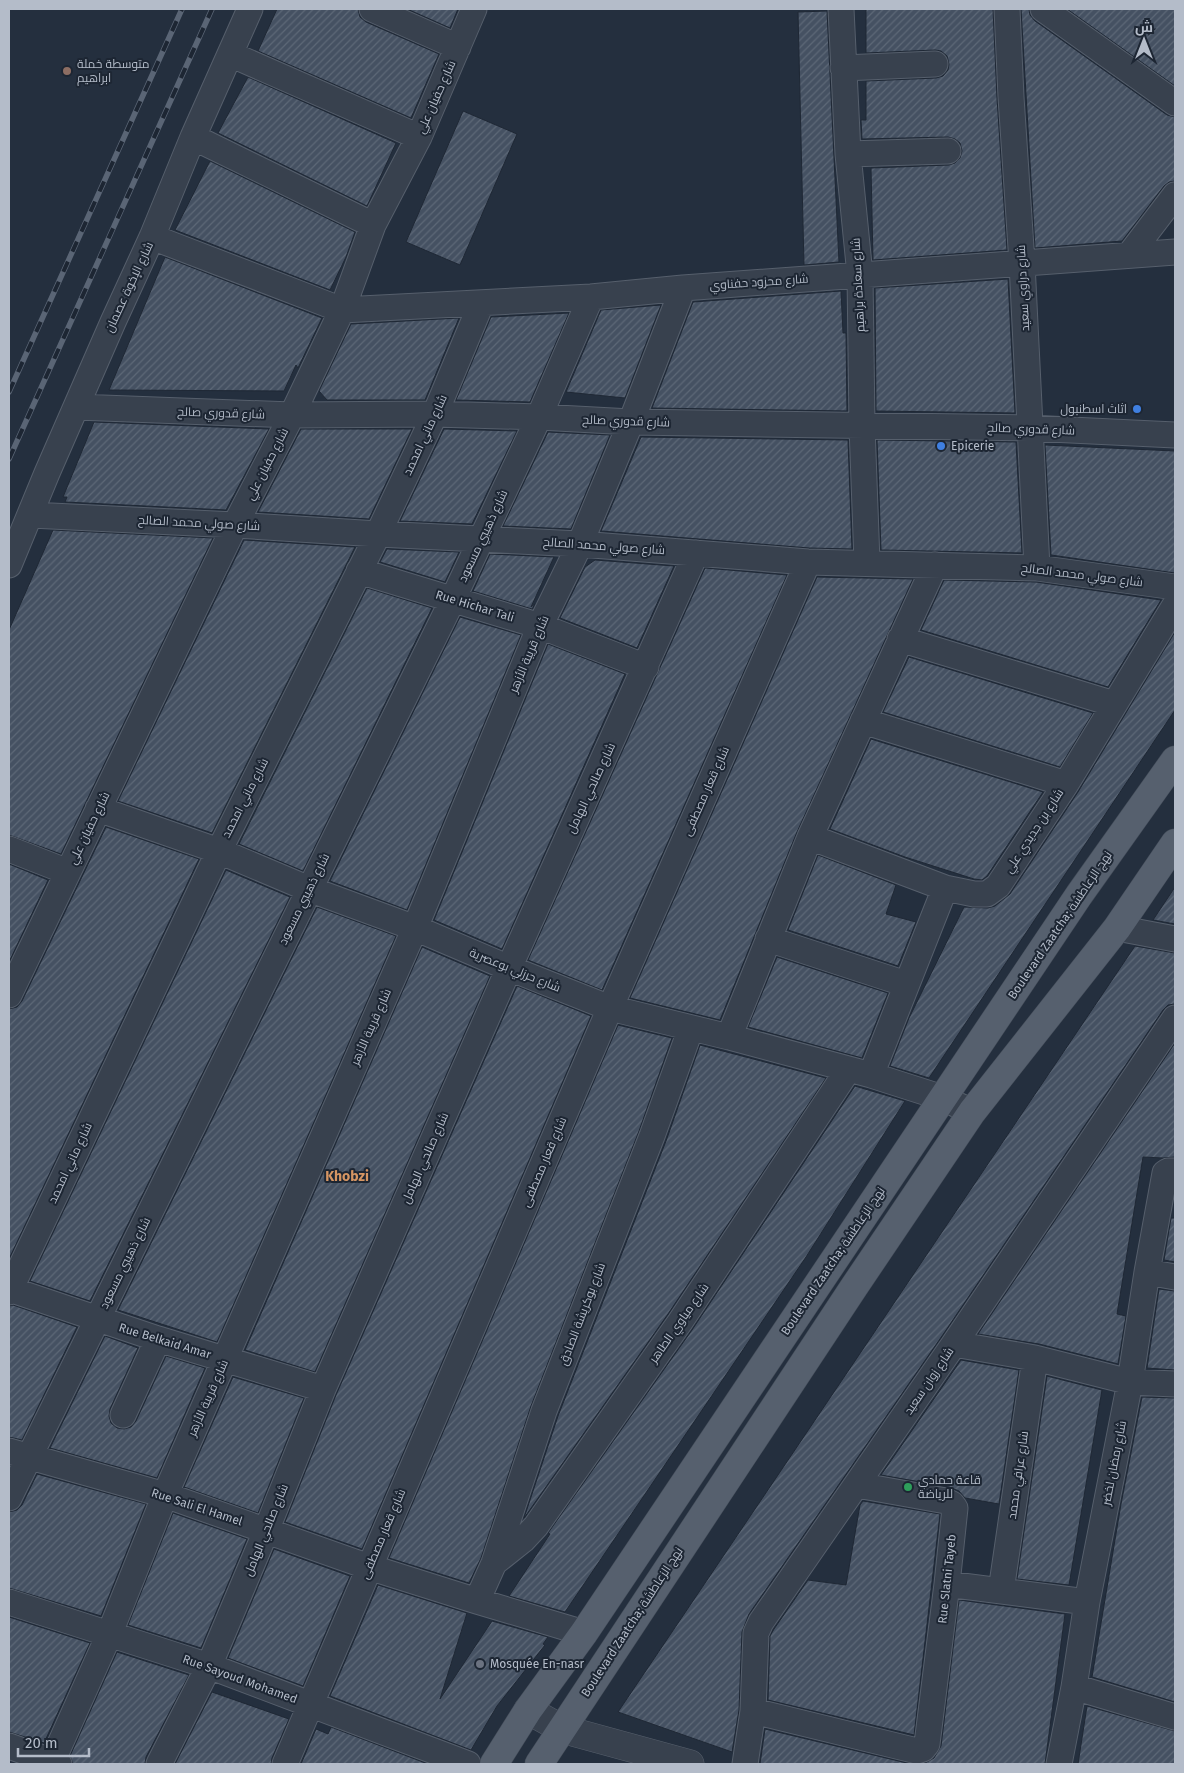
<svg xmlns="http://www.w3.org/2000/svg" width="1184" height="1773" viewBox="0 0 1184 1773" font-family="'Fira Sans',Cairo,sans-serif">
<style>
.building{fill:url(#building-hatch);stroke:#1f2835}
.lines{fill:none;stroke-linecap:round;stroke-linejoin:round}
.minor-casing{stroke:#565f6c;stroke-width:27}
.tertiary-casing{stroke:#565f6c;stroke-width:29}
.primary-casing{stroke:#414a57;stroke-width:29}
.minor{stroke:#38414e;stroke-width:25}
.tertiary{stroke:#38414e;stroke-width:28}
.primary{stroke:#56606e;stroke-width:28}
.rail-casing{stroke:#5a6575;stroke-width:5.5}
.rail{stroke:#1d2633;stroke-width:4;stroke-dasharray:11;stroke-linecap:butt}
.education-dot{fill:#8d6e63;stroke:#1d2633;stroke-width:2}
.shop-dot{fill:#3f7fe0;stroke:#1d2633;stroke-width:2}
.leisure-dot{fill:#2e9e5b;stroke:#1d2633;stroke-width:2}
.worship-dot{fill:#6b7280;stroke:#1d2633;stroke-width:2}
.labels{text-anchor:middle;stroke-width:4;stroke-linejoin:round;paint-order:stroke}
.poi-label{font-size:12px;fill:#b4bcc9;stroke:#1d2633;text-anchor:start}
.street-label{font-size:12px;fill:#b4bcc9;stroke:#1d2633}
.neighbourhood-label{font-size:14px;font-weight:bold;fill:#d59563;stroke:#1d2633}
</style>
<defs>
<pattern id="building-hatch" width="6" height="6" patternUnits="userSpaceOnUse" patternTransform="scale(1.25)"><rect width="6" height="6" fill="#455162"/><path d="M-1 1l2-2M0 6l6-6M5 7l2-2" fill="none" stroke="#5d6877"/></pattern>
</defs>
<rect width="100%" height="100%" fill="#242f3e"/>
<path class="building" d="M277,9H358L360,17L366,22L439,54L411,118L258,51Z
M407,9H458L450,28Z
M866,9H993L997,98L1007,250L873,260L871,168L949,165L955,163L960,158L962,151L960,143L955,139L948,137L862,139L861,120H866V81L936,78L943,76L948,70L949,64L947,56L941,51L935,50L866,53Z
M1021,9H1029L1030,15L1035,21L1167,115L1175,117V181L1169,182L1164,186L1122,241L1035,248Z
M1067,9H1175V86Z
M827,11L839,262L804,265L798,12Z
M248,77L396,143L367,206L218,133Z
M463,111L517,134L460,265L406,242Z
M210,161L355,232L346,257L330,290L175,230Z
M165,257L322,318L298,368L296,365L284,391L109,390Z
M1008,279L1015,413L876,411L875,288Z
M841,291L843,333H846L847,411L652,408L693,302Z
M661,305L625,398L566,392L601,310Z
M569,313L530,402L456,400L491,317Z
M459,318L425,400H327L319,391L351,324Z
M94,422L269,429L226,510L65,502L67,497H63Z
M301,429H412L369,519L258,512Z
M444,429L517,431L472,524L400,521Z
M548,432L610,435L571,529L503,526Z
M641,437L848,440L852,549L809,548L601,531Z
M877,440L1016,442L1022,553L881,550Z
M1045,445L1175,451V573L1051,555Z
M53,530L213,538L61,854L9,835V630Z
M244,540L355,547L212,833L118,801Z
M387,549L459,552L445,582L380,562Z
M490,554L554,557L531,607L535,604L532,609L473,591Z
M595,560L674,566L637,648L560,618L585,567Z
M705,568L787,575L602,990L528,960Z
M817,577L913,579L797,832L720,1020L630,998Z
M944,580L1036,582L1161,600L1108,687L921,630Z
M367,588L432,608L303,871L239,844Z
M460,617L521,635L407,910L330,881Z
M1175,632V710L929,1078L890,1066L909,1018L964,907L988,908L995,906L1010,894L1078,792Z
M548,644L625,674L502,949L434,920Z
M909,657L1093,713L1060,767L883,712Z
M871,739L1043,792L987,876L982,880L974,879L905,857L830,829Z
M106,827L199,859L9,1259V1009L17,1007L22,1001Z
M818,855L896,885L886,914L916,922L898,966L788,930Z
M9,864L48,880L9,962Z
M226,870L290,897L90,1301L30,1281Z
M1175,887V924L1153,920Z
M317,907L396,936L217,1342L118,1310Z
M1135,946L1175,953V1004L1168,1005L1163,1010L942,1336L749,1614L742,1632L739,1710L732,1752L618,1712Z
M422,947L490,976L315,1372L245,1350Z
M777,957L888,993L862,1058L748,1027Z
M517,986L591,1016L362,1549L285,1522L336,1395Z
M618,1025L672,1038L639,1131L531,1406L481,1558L469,1583L389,1558Z
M1175,1043V1157L1163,1158L1143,1157L1117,1314L1126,1316L1118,1364L1039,1344L978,1334Z
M700,1045L826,1078L668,1314L524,1518L558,1416L666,1141Z
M855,1086L905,1101L806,1257L565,1612L509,1596L550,1534L548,1533L692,1330Z
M1171,1218H1175V1262L1164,1260Z
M1159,1289L1175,1291V1370L1147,1368Z
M13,1305L77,1327L22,1440L9,1437V1306Z
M105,1336L138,1348L110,1409L109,1416L111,1423L117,1428L124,1429L131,1427L136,1421L166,1356L205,1368L157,1478L50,1448Z
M961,1360L1019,1370L999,1504L965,1498L959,1491L949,1487L881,1475Z
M1047,1376L1102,1390L1069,1585L1017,1579Z
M233,1377L304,1398L258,1513L184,1487Z
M1142,1397L1175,1398V1702L1092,1677L1121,1504Z
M37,1474L146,1504L101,1616L9,1588V1512L17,1510L22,1505Z
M863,1501L940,1514L914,1735L768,1700L770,1636L774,1629L808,1580L846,1585L860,1505Z
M173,1513L247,1539L201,1648L128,1625Z
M274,1549L350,1576L303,1686L228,1658Z
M378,1585L467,1613L440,1699L492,1621L548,1637L543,1644L545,1645L497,1706L471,1750L330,1696Z
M959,1600L1065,1614L1045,1764H923L934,1758L941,1746Z
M9,1617L90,1643L44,1743L9,1732Z
M117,1652L189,1675L146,1757L145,1764H73L70,1756Z
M212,1692L289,1719L272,1758L271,1764H175Z
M1087,1706L1175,1731V1764H1078Z
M331,1727L428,1764H301L316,1729L328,1734Z
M765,1729L911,1764H760Z"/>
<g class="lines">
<defs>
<path id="minor" d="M372,9L458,47
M841,9L848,154L860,275L862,426L867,562
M1007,9L1011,97L1022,263L1037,568
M1043,9L1175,103
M230,54L419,137
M843,68L935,64
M193,137L373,225
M848,154L948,151
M152,237L342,310L591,297L683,288L1175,252
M1130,254L1175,195
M76,407L292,415L435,414L539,417L631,422L1029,428L1175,435
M31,515L235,525L378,534L580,544L808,562L1037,568L1175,587
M9,565L47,473L113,322L152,237L193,137L250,9
M359,571L540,626L646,667
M900,639L1114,704
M863,721L1066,784
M98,809L219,851L309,889L415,928L509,968L610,1008L729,1037L871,1075L943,1098L972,1112
M810,837L945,888L974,894H987L998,886L1066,784L1175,605
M9,849L68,872
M1117,928L1175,939
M768,939L906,984
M9,995L235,525L292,415L342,310L373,225L419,137L474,9
M729,1037L810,837L935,565
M871,1075L945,888
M1147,1272L1175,1277
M9,1289L158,1339L323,1389
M9,1292L219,851L378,534L435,414L481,304
M954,1344L1035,1358L1130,1382L1175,1384
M123,1415L158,1339
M9,1451L165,1495L369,1567L477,1601L584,1633
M9,1498L453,599L539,417L591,297
M494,1563L523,1540L536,1526L680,1322L848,1070
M947,1584L1087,1602
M1001,1591L1035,1358
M477,1601L494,1563L544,1411L652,1136L691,1028
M9,1602L209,1666L468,1764
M1074,1687L1175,1717
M753,1711L917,1751L923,1749L927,1744L947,1584L955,1508L952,1504L946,1501L857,1485
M9,1746L59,1764
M51,1764L109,1635L165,1495L415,928L540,626L580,544L631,422L683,288
M159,1764L209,1666L266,1531L323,1389L509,968L696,553
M285,1764L610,1008L808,562
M745,1764L753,1711L756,1633L761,1622L954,1344L1175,1018
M1059,1764L1074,1687L1087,1602L1130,1382L1147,1272L1165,1173L1168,1171H1175"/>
<path id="tertiary" d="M528,1710L562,1729L690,1764"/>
<path id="primary" d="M494,1764L528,1710L584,1633L1079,895L1175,760
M539,1764L854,1287L972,1112L1117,928L1175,843"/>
</defs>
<use href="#minor" class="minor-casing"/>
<use href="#tertiary" class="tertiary-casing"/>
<use href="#primary" class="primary-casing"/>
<use href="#minor" class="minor"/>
<use href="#tertiary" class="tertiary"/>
<use href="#primary" class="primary"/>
<defs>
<path id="rail" d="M9,392L182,9
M9,459L212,9"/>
</defs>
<use href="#rail" class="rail-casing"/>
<use href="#rail" class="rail"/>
</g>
<circle class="education-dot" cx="67" cy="71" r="5"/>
<g class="shop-dot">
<circle cx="1137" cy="409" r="5"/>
<circle cx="941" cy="446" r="5"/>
</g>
<circle class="leisure-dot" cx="908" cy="1487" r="5"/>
<circle class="worship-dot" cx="480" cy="1664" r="5"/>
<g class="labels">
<g class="poi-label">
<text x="77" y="68">متوسطة خملة<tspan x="77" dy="14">ابراهيم</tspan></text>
<text x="1127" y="413" text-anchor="end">اثاث اسطنبول</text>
<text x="951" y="450">Epicerie</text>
<text x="918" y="1484">قاعة حمادي<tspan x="918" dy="14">للرياضة</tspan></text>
<text x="490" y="1668">Mosquée En-nasr</text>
</g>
<g class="street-label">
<text transform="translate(436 97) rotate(-66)" y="4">شارع حفيان علي</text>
<text transform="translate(759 282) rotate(-4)" y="4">شارع محزود حفناوي</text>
<text transform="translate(858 285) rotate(-93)" y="4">شارع سعادة براهيم</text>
<text transform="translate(129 287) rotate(-65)" y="4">شارع الإخوة عصمان</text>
<text transform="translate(1023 288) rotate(-93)" y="4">شارع دراوي سعيد</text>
<text transform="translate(221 413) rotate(2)" y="4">شارع قدوري صالح</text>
<text transform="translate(626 421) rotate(2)" y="4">شارع قدوري صالح</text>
<text transform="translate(1031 429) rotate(2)" y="4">شارع قدوري صالح</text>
<text transform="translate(425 435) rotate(-65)" y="4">شارع ماني امحمد</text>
<text transform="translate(267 464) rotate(-63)" y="4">شارع حفيان علي</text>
<text transform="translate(199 523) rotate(3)" y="4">شارع صولي محمد الصالح</text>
<text transform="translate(483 536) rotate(-65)" y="4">شارع ذهيبي مسعود</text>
<text transform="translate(604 546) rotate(4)" y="4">شارع صولي محمد الصالح</text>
<text transform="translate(1082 575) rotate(7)" y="4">شارع صولي محمد الصالح</text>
<text transform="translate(475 606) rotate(17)" y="4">Rue Hichar Tali</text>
<text transform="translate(529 654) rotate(-67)" y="4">شارع قريبة الأزهر</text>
<text transform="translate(591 788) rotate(-65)" y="4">شارع صالحي الهامل</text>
<text transform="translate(706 791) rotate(-66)" y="4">شارع قعار مصطفى</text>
<text transform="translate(245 798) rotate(-63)" y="4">شارع ماني امحمد</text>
<text transform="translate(89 828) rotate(-64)" y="4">شارع حفيان علي</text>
<text transform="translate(1034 831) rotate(-57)" y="4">شارع بن جديدي علي</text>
<text transform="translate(304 899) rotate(-64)" y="4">شارع ذهيبي مسعود</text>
<text transform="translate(1060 925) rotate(-56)" y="4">Boulevard Zaatcha; نهج الزعاطشة</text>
<text transform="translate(515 970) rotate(22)" y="4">شارع حرزلي بوعصرية</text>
<text transform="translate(371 1027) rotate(-66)" y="4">شارع قريبة الأزهر</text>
<text transform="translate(425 1158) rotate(-66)" y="4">شارع صالحي الهامل</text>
<text transform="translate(544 1162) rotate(-67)" y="4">شارع قعار مصطفى</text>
<text transform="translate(70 1163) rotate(-65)" y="4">شارع ماني امحمد</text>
<text transform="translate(833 1261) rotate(-56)" y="4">Boulevard Zaatcha; نهج الزعاطشة</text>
<text transform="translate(125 1263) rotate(-64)" y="4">شارع ذهيبي مسعود</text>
<text transform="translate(582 1314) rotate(-69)" y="4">شارع بوكريشة الصادق</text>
<text transform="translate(679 1323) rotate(-55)" y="4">شارع مياوي الطاهر</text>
<text transform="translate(165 1341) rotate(17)" y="4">Rue Belkaid Amar</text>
<text transform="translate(929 1381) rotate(-56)" y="4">شارع زوان سعيد</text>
<text transform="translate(208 1398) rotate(-66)" y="4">شارع قريبة الأزهر</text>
<text transform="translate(1114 1463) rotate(-79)" y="4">شارع رمضان لخضر</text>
<text transform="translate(1018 1475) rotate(-82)" y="4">شارع عرافي محمد</text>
<text transform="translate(197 1507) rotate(18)" y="4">Rue Sali El Hamel</text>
<text transform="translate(266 1530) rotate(-68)" y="4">شارع صالحي الهامل</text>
<text transform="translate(383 1534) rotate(-67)" y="4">شارع قعار مصطفى</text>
<text transform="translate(947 1579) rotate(-84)" y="4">Rue Slatni Tayeb</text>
<text transform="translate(632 1622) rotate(-57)" y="4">Boulevard Zaatcha; نهج الزعاطشة</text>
<text transform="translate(240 1679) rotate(20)" y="4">Rue Sayoud Mohamed</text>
</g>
<g class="neighbourhood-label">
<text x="347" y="1181">Khobzi</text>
</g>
</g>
<rect width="1184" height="1773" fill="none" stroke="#b4bcc9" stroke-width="20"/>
<g transform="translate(1144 40)" stroke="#1d2633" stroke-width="4" paint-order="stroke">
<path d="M0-4L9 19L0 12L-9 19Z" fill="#b4bcc9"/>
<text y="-8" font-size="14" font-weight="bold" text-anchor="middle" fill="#b4bcc9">ش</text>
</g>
<path d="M18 1748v8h71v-8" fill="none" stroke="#b4bcc9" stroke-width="2.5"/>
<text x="25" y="1748" font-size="15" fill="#b4bcc9" stroke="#1d2633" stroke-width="4" paint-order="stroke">20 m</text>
</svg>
